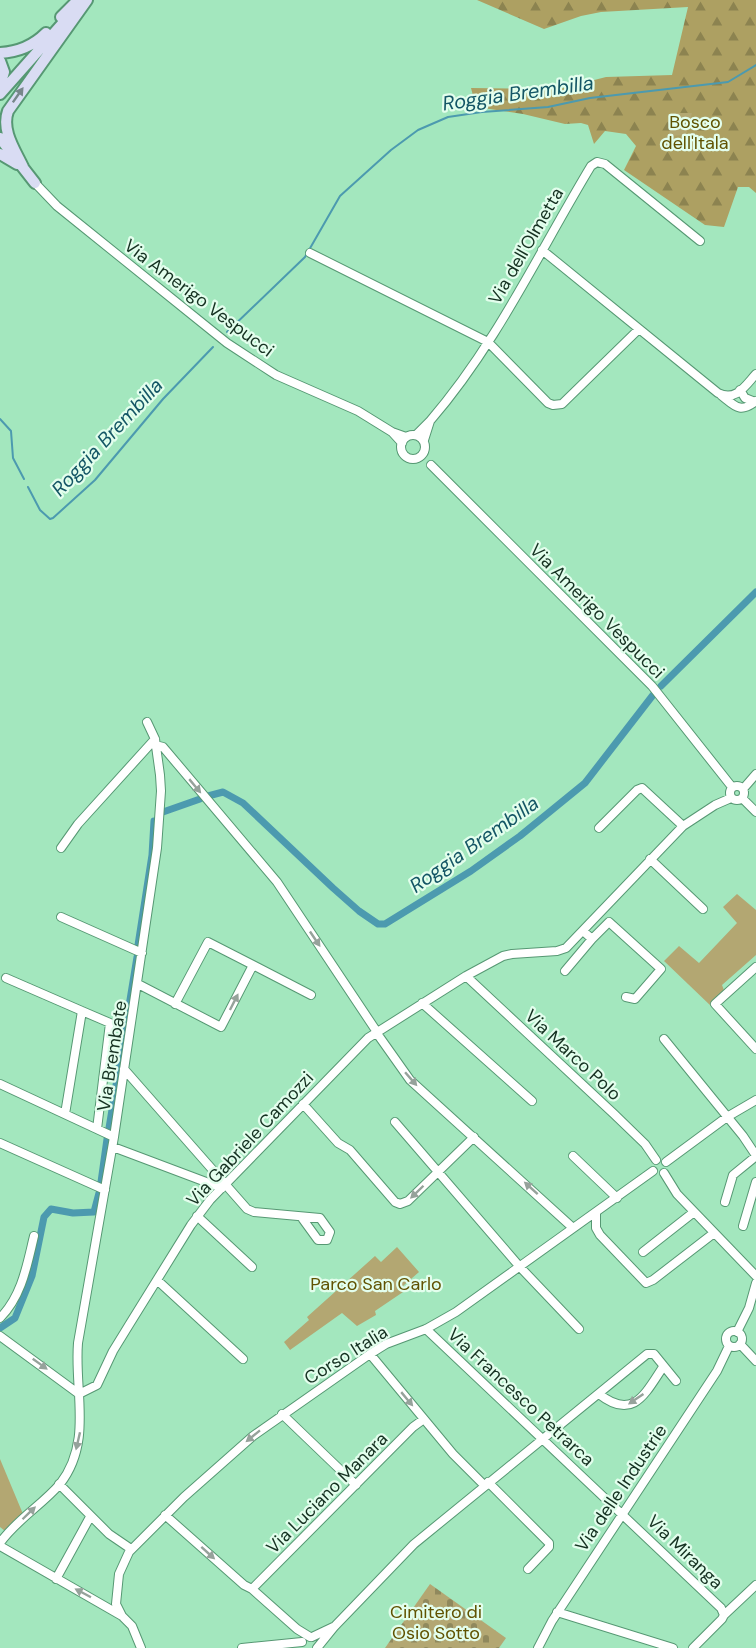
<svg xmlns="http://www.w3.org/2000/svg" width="756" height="1648" viewBox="0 0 756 1648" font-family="'DM Sans',sans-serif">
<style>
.forest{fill:url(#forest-firs)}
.cemetery{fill:url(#cemetery-stones)}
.park{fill:#b3a772}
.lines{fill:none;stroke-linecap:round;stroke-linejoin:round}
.stream{stroke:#4c9aaf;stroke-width:2}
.canal{stroke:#4c9aaf;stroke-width:7}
.minor-casing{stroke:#569873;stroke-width:10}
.secondary-casing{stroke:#569873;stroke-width:14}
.minor{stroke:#fff;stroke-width:8}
.secondary{stroke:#d9dcf3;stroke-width:10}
.oneway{fill:#77868a}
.oneway2{fill:#96a29b}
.labels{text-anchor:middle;stroke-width:4.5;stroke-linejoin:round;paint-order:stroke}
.park-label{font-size:18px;fill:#605201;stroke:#e3feed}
.street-label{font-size:18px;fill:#153121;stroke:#e3feed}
.water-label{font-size:20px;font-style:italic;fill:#145665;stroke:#e3feed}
</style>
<defs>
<pattern id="forest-firs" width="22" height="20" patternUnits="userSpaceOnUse" patternTransform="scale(1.5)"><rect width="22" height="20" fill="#ada062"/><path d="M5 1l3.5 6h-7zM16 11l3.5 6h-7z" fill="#8c8350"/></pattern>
<pattern id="cemetery-stones" width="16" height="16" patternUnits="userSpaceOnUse" patternTransform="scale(1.5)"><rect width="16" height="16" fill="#b3a772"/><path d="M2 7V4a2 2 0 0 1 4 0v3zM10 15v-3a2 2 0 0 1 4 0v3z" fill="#90895d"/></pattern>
</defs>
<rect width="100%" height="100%" fill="#a3e7be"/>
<path class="forest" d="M477,0H756V193L749,187H738L724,227L705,225L624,170L636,146L626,134L605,131L594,144L588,125L581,123L565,124L523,114L476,107L471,88L559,89L606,77L672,75L688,7L601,12L581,16L544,29Z"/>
<path class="cemetery" d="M430,1584L506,1638L499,1648H385Z"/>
<path class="park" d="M671,113H692L686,135L669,136Z
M737,894L756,910V955L722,985L725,993L712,1007L664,961L679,946L699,963L737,923L723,907Z
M397,1247L419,1272L403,1286L406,1290L375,1311L376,1315L357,1326L342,1313L290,1350L284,1342L309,1320L307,1317L375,1256L381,1262Z
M0,1459L23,1514L5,1531L0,1527Z"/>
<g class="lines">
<path class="stream" d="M227,332L305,257L340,196L391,150L418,130L448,117L482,112L548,107L590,98L728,82L756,65
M0,419L11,431L13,458L24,479
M28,487L40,510L50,519L53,518L95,480L163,399L213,347"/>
<path class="canal" d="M661,686L756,592
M208,796L223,792L243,803L333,888L359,911L378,924H385L471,871L520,836L585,783L653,695
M163,812L200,799
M138,945L152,855L154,821
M109,1128L137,957
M101,1182L107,1139
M0,1328L15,1318L32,1276L44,1217L51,1209L73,1213L94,1212L99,1193"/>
<defs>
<path id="minor" d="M35,183L57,206L227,343L276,375L358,411L392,432
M542,250L718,393C736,402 745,386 756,374
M310,253L488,342L548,403L553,405L562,404L639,329
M740,390L745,398L755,402
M721,395C735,406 740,414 756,401
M430,421C496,345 539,252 591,166L597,162L605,164L700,241
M401 447a12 12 0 1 1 24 0a12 12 0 1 1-24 0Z
M416,435L430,421L424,440
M402,443L392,432L406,437
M431,465L652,686L732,787
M155,745L163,747L277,882L377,1032
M730 793a7 7 0 1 1 14 0a7 7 0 1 1-14 0Z
M743,789L756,774
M742,798L756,812
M599,828L637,790L642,788L683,826
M61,848L78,824L155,739
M650,859L703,909
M61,917L142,953
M583,931L592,939L609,922L661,969L635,999L626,997
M253,965L311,995
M756,967L715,1004L756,1049
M565,971L592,939
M466,976L614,1114L645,1144L656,1160
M6,978L82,1011L65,1114
M138,984L221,1027L253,965L208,942L175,1004
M422,1003L532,1101
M82,1011L110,1023L97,1129
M376,1032L410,1080L573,1228
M664,1039L743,1136L755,1154V1157L733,1175L725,1202
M124,1069L247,1209L254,1212L320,1218L330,1232L327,1240H318L302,1218
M0,1084L114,1137
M303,1104L338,1143L350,1150L395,1202L400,1204L408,1201L474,1137
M395,1122L520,1267L579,1329
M0,1143L105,1190
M113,1147L222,1188
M573,1156L617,1198
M666,1162L727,1117L756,1100
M664,1173L677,1194L756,1276
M596,1213V1228L600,1235L646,1283L653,1280L714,1233
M197,1216L252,1267
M743,1226L756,1182
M643,1252L694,1212
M157,1280L243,1359
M0,1318C22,1296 27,1265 34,1236
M426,1329L721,1608L724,1615L722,1619L693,1648
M726 1339a8 8 0 1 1 16 0a8 8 0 1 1-16 0Z
M737,1332L749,1308L756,1283
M0,1336L79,1394
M740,1344L756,1361
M370,1354L453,1454L484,1485
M79,1394L97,1385L113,1351L129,1325L191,1225L210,1200L368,1038L466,976L503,956L512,954L557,951L566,948L683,826L715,805L731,798
M599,1394C633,1421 645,1394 663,1367
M282,1414L356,1485
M488,1482L549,1543V1547L528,1569
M59,1484L109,1534L131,1549
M165,1515L244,1585L252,1589L297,1629L310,1637
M0,1543C16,1520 42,1505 60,1484C93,1442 74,1391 78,1343L114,1137L157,848L161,791L160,775L155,739L147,722
M0,1546L122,1616L132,1626L141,1648
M56,1579L90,1517
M252,1589L413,1427L424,1419
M557,1612L673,1648
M724,1615L756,1585
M122,1616L116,1604L119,1574L129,1552L184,1497L253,1436L370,1354L386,1344L426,1329L456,1312L653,1171
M312,1637L333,1627
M242,1648L302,1642
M317,1648L334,1627L414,1544L647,1354H654L676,1381
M538,1648L552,1621L717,1371L729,1346"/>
<path id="secondary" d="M61,17L78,0
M0,53C19,52 33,46 46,33
M0,61L4,72L0,85
M0,94L71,14
M0,138L35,183
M0,154L17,164
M23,167C15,150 1,130 8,111L87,0"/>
</defs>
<use href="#minor" class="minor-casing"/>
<use href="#secondary" class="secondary-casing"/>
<use href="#minor" class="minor"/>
<use href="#secondary" class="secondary"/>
</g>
<defs><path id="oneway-solid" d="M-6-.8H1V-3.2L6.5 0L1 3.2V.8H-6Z" transform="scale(1.5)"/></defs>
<use class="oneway" href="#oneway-solid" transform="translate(18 95) rotate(-55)"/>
<g class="oneway2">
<use href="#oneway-solid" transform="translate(195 786) rotate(50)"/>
<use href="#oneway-solid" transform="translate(315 939) rotate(56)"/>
<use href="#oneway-solid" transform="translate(234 1002) rotate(-63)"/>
<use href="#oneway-solid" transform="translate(411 1079) rotate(49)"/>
<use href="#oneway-solid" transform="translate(531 1188) rotate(-138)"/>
<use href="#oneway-solid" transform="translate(417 1192) rotate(136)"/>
<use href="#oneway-solid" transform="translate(40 1364) rotate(36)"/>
<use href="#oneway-solid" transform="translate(407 1399) rotate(50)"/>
<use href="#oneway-solid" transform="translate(636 1399) rotate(146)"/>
<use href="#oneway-solid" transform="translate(253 1436) rotate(141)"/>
<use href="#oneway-solid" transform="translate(78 1441) rotate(103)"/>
<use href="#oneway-solid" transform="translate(29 1513) rotate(-44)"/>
<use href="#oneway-solid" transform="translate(208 1553) rotate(42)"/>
<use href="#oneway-solid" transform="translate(83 1593) rotate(-152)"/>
</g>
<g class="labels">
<g class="park-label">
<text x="695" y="128">Bosco<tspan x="695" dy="21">dell'Itala</tspan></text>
<text x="376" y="1290">Parco San Carlo</text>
<text x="436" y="1618">Cimitero di<tspan x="436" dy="21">Osio Sotto</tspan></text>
</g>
<g class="street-label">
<text transform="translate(526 246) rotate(-60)" y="6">Via dell'Olmetta</text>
<text transform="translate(199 298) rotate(37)" y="6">Via Amerigo Vespucci</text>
<text transform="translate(597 611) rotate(45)" y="6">Via Amerigo Vespucci</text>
<text transform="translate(573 1055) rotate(43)" y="6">Via Marco Polo</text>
<text transform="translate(112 1056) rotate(-81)" y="6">Via Brembate</text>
<text transform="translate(250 1139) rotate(-47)" y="6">Via Gabriele Camozzi</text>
<text transform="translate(346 1355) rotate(-32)" y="6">Corso Italia</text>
<text transform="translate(521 1397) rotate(43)" y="6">Via Francesco Petrarca</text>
<text transform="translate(621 1488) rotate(-56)" y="6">Via delle Industrie</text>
<text transform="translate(327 1493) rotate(-45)" y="6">Via Luciano Manara</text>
<text transform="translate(685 1552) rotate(44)" y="6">Via Miranga</text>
</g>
<g class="water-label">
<text transform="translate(518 93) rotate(-8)" y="7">Roggia Brembilla</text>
<text transform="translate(107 437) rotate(-47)" y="7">Roggia Brembilla</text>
<text transform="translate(474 844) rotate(-35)" y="7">Roggia Brembilla</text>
</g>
</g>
</svg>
